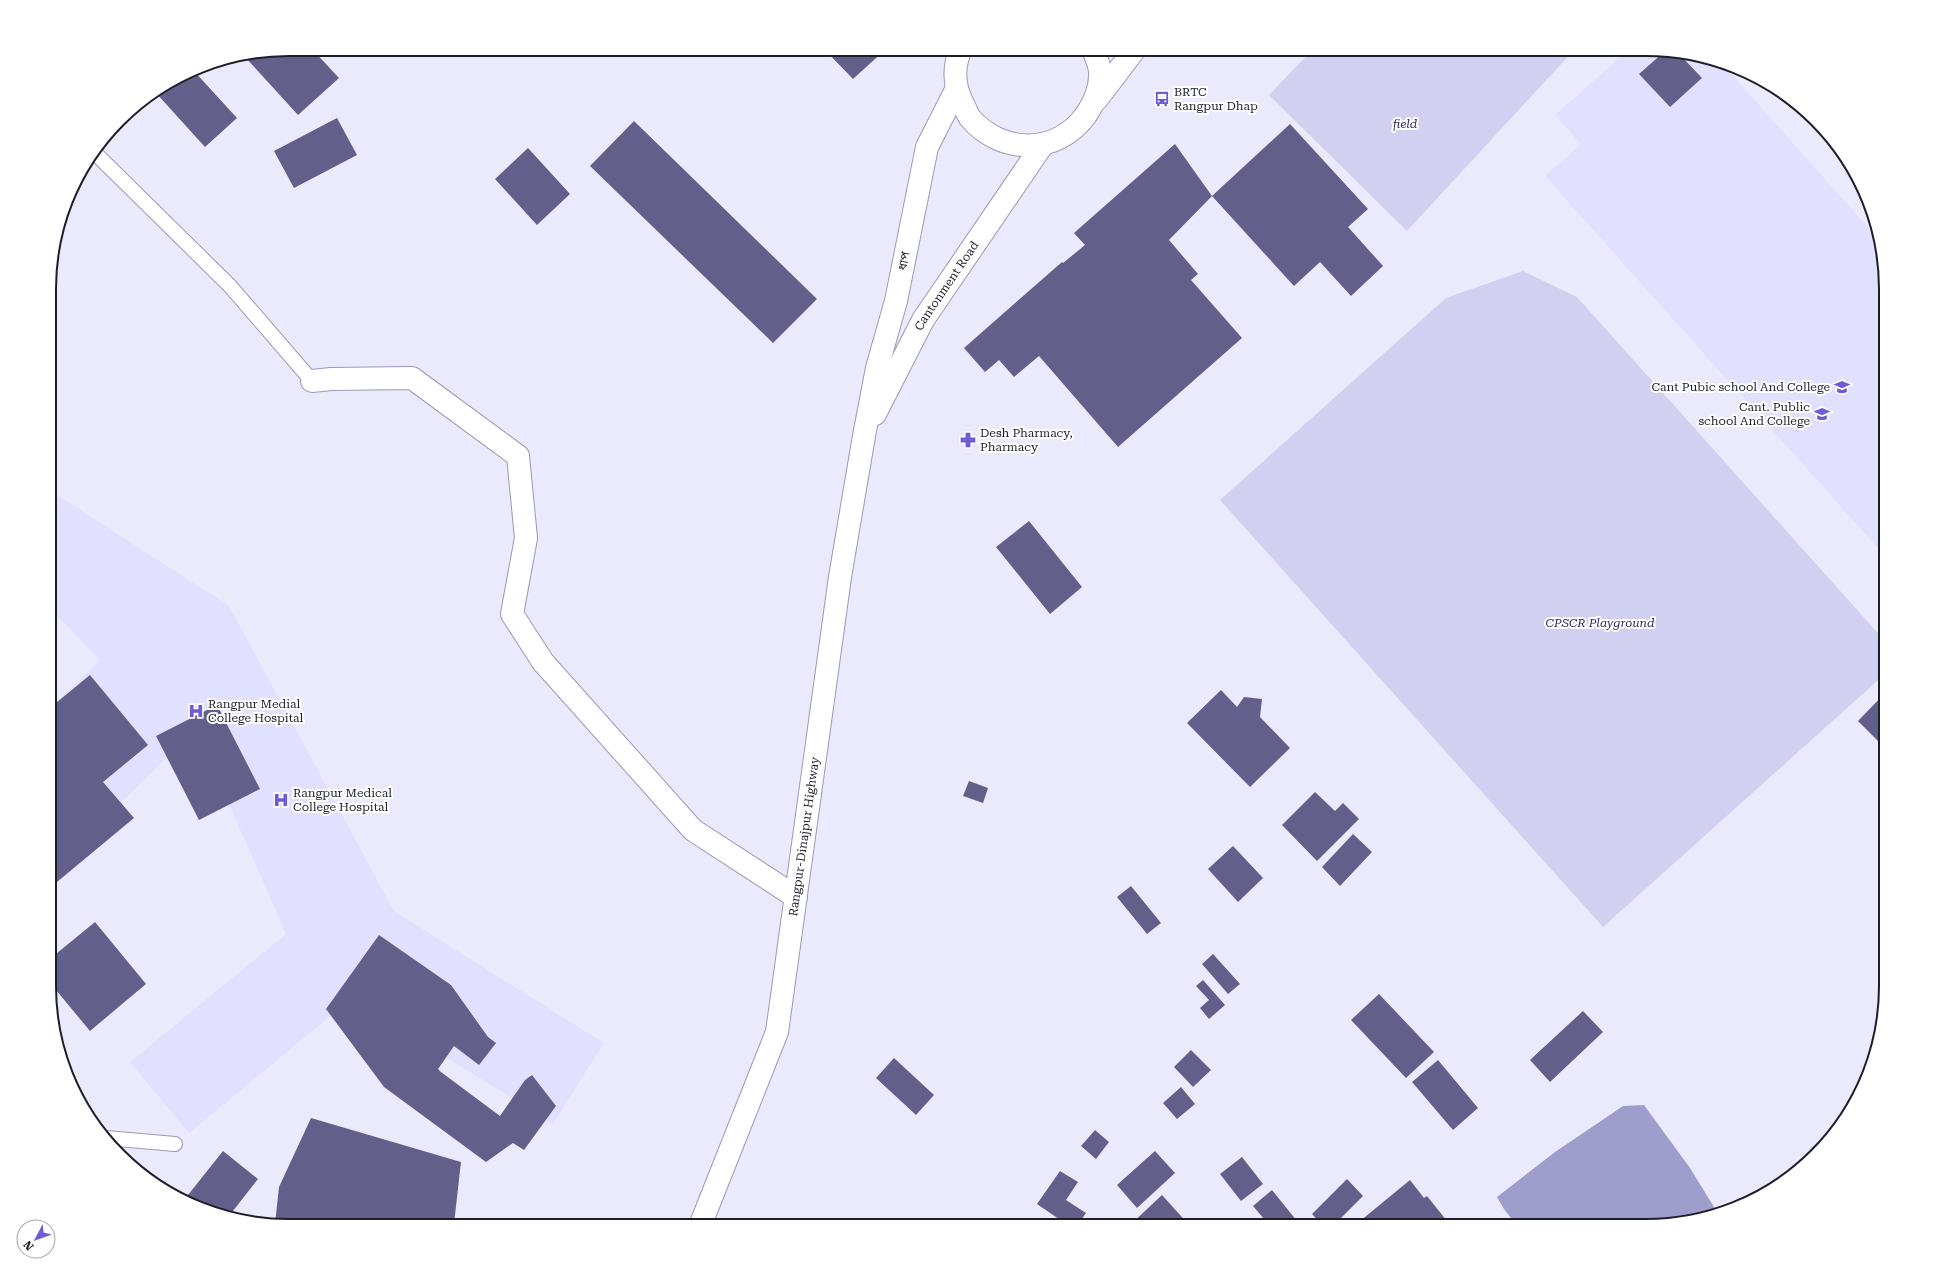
<svg xmlns="http://www.w3.org/2000/svg" width="1935" height="1275" viewBox="0 0 1935 1275" font-family="'Roboto Serif','Noto Sans Bengali',serif">
<style>
.built{fill:#e1e0ff}
.green{fill:#d1d0f1}
.water{fill:#9f9dcb}
.building{fill:#62608a}
.lines{fill:none;stroke-linecap:round;stroke-linejoin:round}
.service-casing{stroke:#9a99b7;stroke-width:16}
.minor-casing{stroke:#9a99b7;stroke-width:24}
.trunk-casing{stroke:#9a99b7;stroke-width:24}
.service{stroke:#fff;stroke-width:14}
.minor{stroke:#fff;stroke-width:22}
.trunk{stroke:#fff;stroke-width:22}
.labels{text-anchor:middle;stroke-width:4;stroke-linejoin:round;paint-order:stroke}
.poi-label{font-size:12px;fill:#1e1e29;stroke:#fff;text-anchor:start}
.park-label{font-size:12px;font-style:italic;fill:#312861;stroke:#fff}
.street-label{font-size:12px;fill:#1e1e29;stroke:#fff}
.rim{fill:none;stroke:#1e1e29;stroke-width:2}
</style>
<rect width="100%" height="100%" fill="#ebeafd"/>
<path class="built" d="M1629,49H1647L1720,61L1880,241L1885,273V556L1545,176L1581,144L1555,115Z
M51,491L229,606L394,911L604,1043L553,1124L352,998L189,1133L130,1062L286,934L196,729L51,871V708L100,660L51,610Z"/>
<path class="green" d="M1313,49H1575L1407,231L1269,95Z
M1523,271L1577,297L1885,641V674L1603,927L1220,500L1446,298Z"/>
<path class="water" d="M1644,1105L1690,1168L1717,1212L1716,1215L1709,1218L1662,1225L1517,1226L1504,1209L1497,1197L1555,1152L1623,1106Z"/>
<path class="building" d="M289,49H312L339,78L298,115L246,58Z
M824,49H886L853,79Z
M1664,52L1680,55L1702,78L1670,107L1639,74Z
M193,70L237,118L205,147L156,93Z
M337,118L357,155L294,188L274,151Z
M634,121L817,299L773,343L590,166Z
M1290,124L1368,209L1348,227L1383,266L1351,296L1320,262L1294,286L1212,196Z
M1175,144L1212,196L1169,240L1198,274L1191,280L1242,338L1118,447L1039,356L1014,377L999,360L985,372L964,348L1062,262L1063,263L1085,245L1074,233Z
M528,148L570,194L537,225L495,179Z
M1029,521L1082,587L1050,614L996,547Z
M90,675L148,745L103,782L134,818L51,887V707Z
M1221,690L1237,707L1244,697L1262,699L1260,717L1290,748L1250,787L1187,723Z
M1885,693V744L1883,746L1858,721Z
M217,705L260,789L199,820L156,736Z
M969,781L988,788L983,803L963,796Z
M1315,792L1335,811L1343,803L1359,819L1317,861L1282,825Z
M1353,834L1372,852L1340,886L1322,867Z
M1233,846L1263,878L1238,902L1208,869Z
M1131,886L1161,923L1147,934L1117,897Z
M95,922L146,984L90,1031L51,984V958Z
M379,935L451,985L488,1037L496,1043L479,1065L454,1046L438,1069L441,1072L500,1116L525,1080L532,1075L556,1106L524,1150L513,1143L486,1162L384,1087L326,1009Z
M1213,954L1240,984L1228,994L1202,964Z
M1203,980L1225,1005L1209,1019L1200,1008L1209,1000L1196,986Z
M1379,994L1434,1052L1406,1078L1351,1020Z
M1583,1011L1603,1032L1550,1082L1530,1060Z
M1191,1050L1211,1070L1193,1087L1174,1067Z
M894,1058L934,1095L916,1115L876,1078Z
M1438,1060L1478,1108L1453,1130L1412,1082Z
M1181,1087L1195,1104L1177,1119L1163,1103Z
M311,1118L461,1162L454,1224L443,1226H288L275,1224L279,1187Z
M1095,1130L1109,1142L1096,1159L1081,1146Z
M223,1151L258,1179L229,1216L212,1213L184,1200Z
M1155,1151L1175,1173L1137,1208L1117,1185Z
M1242,1157L1263,1184L1241,1201L1220,1174Z
M1060,1171L1078,1182L1066,1200L1086,1213L1077,1226H1069L1037,1204Z
M1347,1179L1363,1196L1333,1226H1323L1312,1214Z
M1410,1180L1424,1198L1427,1196L1451,1226H1354Z
M1272,1190L1301,1226H1270L1253,1206Z
M1162,1195L1190,1226H1160L1159,1224L1157,1226H1129Z"/>
<g class="lines">
<defs>
<path id="service" d="M96,154L230,286L312,381
M106,1138L175,1144"/>
<path id="minor" d="M312,381L331,379L412,378L518,456L526,538L512,614L543,662L693,830L796,897"/>
<g id="trunk">
<path d="M961,49C953,66 954,85 962,102C965,107 967,114 970,118C1002,155 1057,155 1086,115C1094,103 1101,88 1100,72C1100,65 1095,56 1093,49"/>
<path d="M1097,99L1135,49"/>
<path id="s1" d="M875,414L923,320L1043,144"/>
<path id="s2" d="M700,1226L777,1032L840,577L864,436L877,368L896,301L927,147L956,90"/>
</g>
</defs>
<use href="#service" class="service-casing"/>
<use href="#minor" class="minor-casing"/>
<use href="#trunk" class="trunk-casing"/>
<use href="#service" class="service"/>
<use href="#minor" class="minor"/>
<use href="#trunk" class="trunk"/>
</g>
<defs>
<symbol id="bus-bare" viewBox="-9 -9 18 18"><path d="M-5-6H5V4H4V6H2V4H-2V6H-4V4H-5ZM-3.5-4V0h7V-4ZM-3.5 1.2v1.5H-2V1.2ZM2 1.2v1.5H3.5V1.2Z" fill="#705bd5" stroke="#fff" stroke-width="2.5" paint-order="stroke"/></symbol>
<symbol id="school-bare" viewBox="-9 -9 18 18"><path d="M0-5L7-2L0 1L-7-2ZM-4 1L0 2.5L4 1V4Q0 6-4 4Z" fill="#705bd5" stroke="#fff" stroke-width="2.5" paint-order="stroke"/></symbol>
<symbol id="university-bare" viewBox="-9 -9 18 18"><path d="M0-5L7-2L0 1L-7-2ZM-4 1L0 2.5L4 1V4Q0 6-4 4Z" fill="#705bd5" stroke="#fff" stroke-width="2.5" paint-order="stroke"/></symbol>
<symbol id="pharmacy-bare" viewBox="-9 -9 18 18"><path d="M-2-6h4v4h4v4h-4v4h-4v-4h-4v-4h4Z" fill="#705bd5" stroke="#fff" stroke-width="2.5" paint-order="stroke"/></symbol>
<symbol id="hospital-bare" viewBox="-9 -9 18 18"><path d="M-5-5h3v3.5h4V-5h3V5h-3V1.5h-4V5h-3Z" fill="#705bd5" stroke="#fff" stroke-width="2.5" paint-order="stroke"/></symbol>
</defs>
<g fill-rule="evenodd">
<use href="#bus-bare" x="1151" y="88" width="22" height="22"/>
<use href="#school-bare" x="1831" y="376" width="22" height="22"/>
<use href="#university-bare" x="1811" y="403" width="22" height="22"/>
<use href="#pharmacy-bare" x="957" y="429" width="22" height="22"/>
<use href="#hospital-bare" x="185" y="700" width="22" height="22"/>
<use href="#hospital-bare" x="270" y="789" width="22" height="22"/>
</g>
<g class="labels">
<g class="poi-label">
<text x="1174" y="96">BRTC<tspan x="1174" dy="14">Rangpur Dhap</tspan></text>
<text x="1830" y="391" text-anchor="end">Cant Pubic school And College</text>
<text x="1810" y="411" text-anchor="end">Cant. Public<tspan x="1810" dy="14">school And College</tspan></text>
<text x="980" y="437">Desh Pharmacy,<tspan x="980" dy="14">Pharmacy</tspan></text>
<text x="208" y="708">Rangpur Medial<tspan x="208" dy="14">College Hospital</tspan></text>
<text x="293" y="797">Rangpur Medical<tspan x="293" dy="14">College Hospital</tspan></text>
</g>
<g class="park-label">
<text x="1405" y="128">field</text>
<text x="1600" y="627">CPSCR Playground</text>
</g>
<g class="street-label">
<text transform="translate(904 261) rotate(-79)" y="4">ধাপ</text>
<text dy="4" stroke="none"><textPath href="#s1" startOffset="147">Cantonment Road</textPath></text>
<text dy="4" stroke="none"><textPath href="#s2" startOffset="406">Rangpur-Dinajpur Highway</textPath></text>
</g>
</g>
<path d="M0 0H1935V1275H0ZM289 56H1646A233 233 0 0 1 1879 289V986A233 233 0 0 1 1646 1219H289A233 233 0 0 1 56 986V289A233 233 0 0 1 289 56Z" fill="#fff" fill-rule="evenodd"/>
<path class="rim" d="M289 56H1646A233 233 0 0 1 1879 289V986A233 233 0 0 1 1646 1219H289A233 233 0 0 1 56 986V289A233 233 0 0 1 289 56Z"/>
<g transform="translate(36 1239) rotate(229)"><circle r="19" fill="#ffffff" stroke="#a5a5a9"/>
<path d="M0-3L7 15L0 10L-7 15Z" fill="#705bd5"/>
<text y="-6" font-size="11" font-weight="bold" text-anchor="middle" fill="#1e1e29">N</text>
</g>
</svg>
